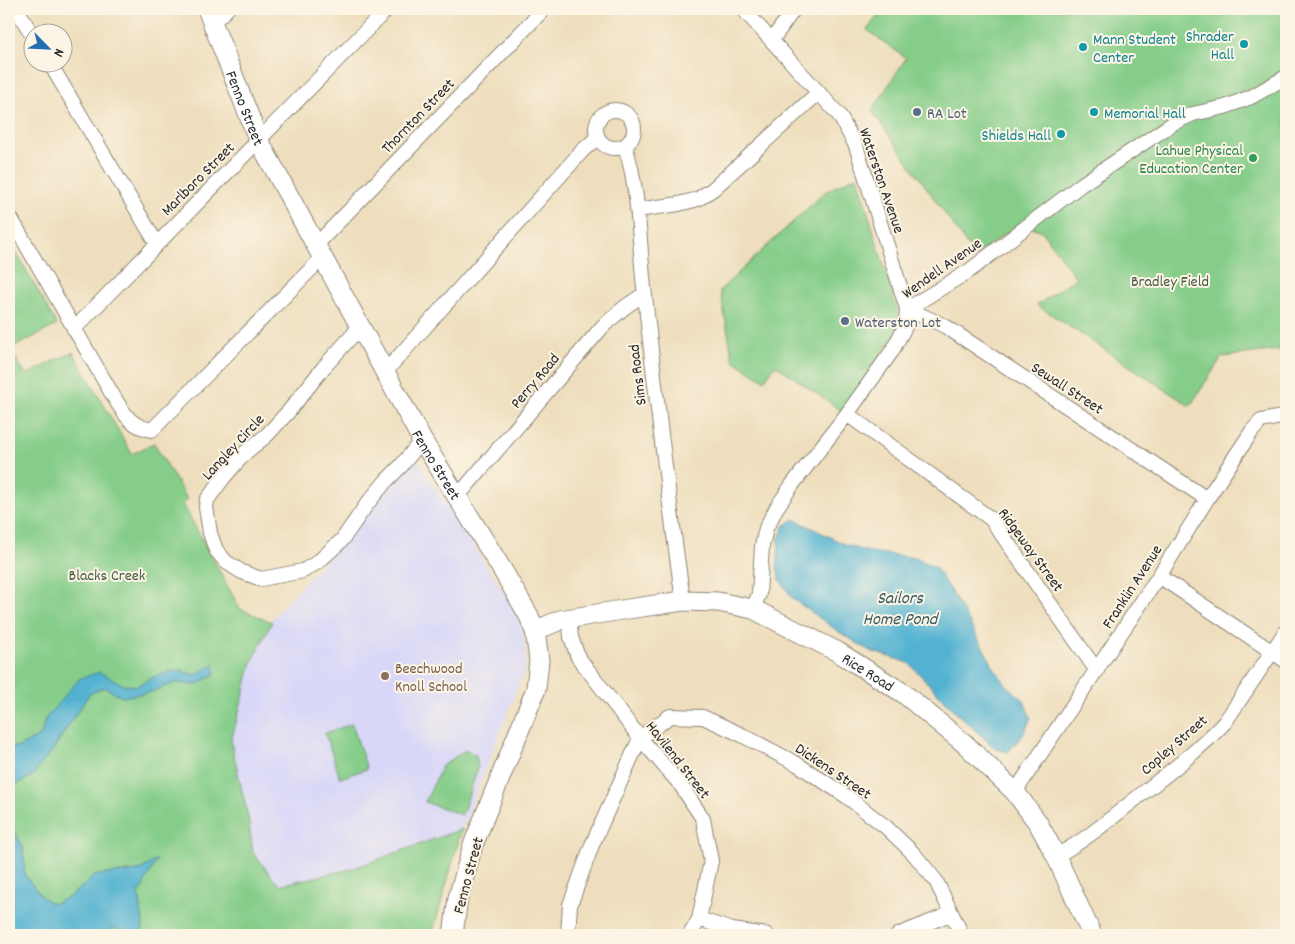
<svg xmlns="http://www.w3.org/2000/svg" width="1295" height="944" viewBox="0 0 1295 944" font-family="Dekko,sans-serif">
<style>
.built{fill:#d8d7f8}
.green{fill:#85cd89;stroke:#587c5a}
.water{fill:#52b2d1;stroke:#3e6e7e}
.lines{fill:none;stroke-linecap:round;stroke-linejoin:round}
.street-casing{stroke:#8c8474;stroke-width:16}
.secondary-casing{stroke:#8c8474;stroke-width:21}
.street{stroke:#fff;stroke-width:14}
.secondary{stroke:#fff;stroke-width:19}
.culture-dot{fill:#0f9aa8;stroke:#fcf5e5;stroke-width:2}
.service-dot{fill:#5c6f8a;stroke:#fcf5e5;stroke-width:2}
.leisure-dot{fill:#2e9e5b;stroke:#fcf5e5;stroke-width:2}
.education-dot{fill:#8d6e63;stroke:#fcf5e5;stroke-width:2}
.labels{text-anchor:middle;stroke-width:4;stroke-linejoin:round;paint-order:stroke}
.culture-label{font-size:16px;fill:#0d838f;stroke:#fcf5e5;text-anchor:end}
.street-label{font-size:16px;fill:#2b2b2b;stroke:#fcf5e5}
.service-label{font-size:16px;fill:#4e5e75;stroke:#fcf5e5;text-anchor:start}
.leisure-label{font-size:16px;fill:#27864d;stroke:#fcf5e5;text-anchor:end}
.park-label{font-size:16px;fill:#465c47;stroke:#fcf5e5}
.education-label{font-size:16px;fill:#785e54;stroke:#fcf5e5;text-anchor:start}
.water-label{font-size:18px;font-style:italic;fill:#395a65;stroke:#fcf5e5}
</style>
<rect width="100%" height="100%" fill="#fcf5e5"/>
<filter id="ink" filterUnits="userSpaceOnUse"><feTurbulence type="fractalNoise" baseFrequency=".02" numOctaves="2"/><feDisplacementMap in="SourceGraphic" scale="10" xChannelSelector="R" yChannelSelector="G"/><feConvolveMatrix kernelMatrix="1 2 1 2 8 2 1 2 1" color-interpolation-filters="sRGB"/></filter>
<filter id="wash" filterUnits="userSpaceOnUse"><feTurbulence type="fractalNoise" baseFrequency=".0096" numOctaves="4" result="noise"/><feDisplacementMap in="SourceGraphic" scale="20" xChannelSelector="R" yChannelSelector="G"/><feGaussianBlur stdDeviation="1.12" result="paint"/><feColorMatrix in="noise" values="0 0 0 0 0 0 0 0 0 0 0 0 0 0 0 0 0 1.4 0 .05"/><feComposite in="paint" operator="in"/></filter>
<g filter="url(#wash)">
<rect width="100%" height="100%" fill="#eedebd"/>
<path class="built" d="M416,458L518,614L525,643L526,666L462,829L351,869L279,885L253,853L248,817L231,742L255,638Z"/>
<path class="green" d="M883,9H1286V349L1222,357L1190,406L1037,305L1076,278L1042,231L1020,223L975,256L872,111L906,58L867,30Z
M857,176L898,313V329L843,412L776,365L764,380L733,360L720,290L826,191Z
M9,239L57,325L10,349L26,375L73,352L132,454L154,443L187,499L183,504L240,609L272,622L252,662L231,742L248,817L253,853L279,885L351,869L462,829L432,935H142L143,924L139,894L156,860L139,871L96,875L71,896L53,904L41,896L25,875L23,847L9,822V788L32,776L52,751L89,694L104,687L123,697L151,692L175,682L196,685L195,675L176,670L151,678L137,686L124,685L113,680L45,719L41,735L19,747H9Z
M352,724L367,769L340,778L325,733Z
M465,750L476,755L478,767L462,815L425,802L442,766Z
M114,928L124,932L123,935H97Z"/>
<path class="water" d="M794,519L844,544L865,551L917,558L936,568L964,613L995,669L1009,688L1023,699L1031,718L1023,735L1008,752L996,749L953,710L909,663L870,651L839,632L793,599L781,582L777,569L779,538L784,526Z
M214,664L215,674L196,685L175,683L151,692L122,697L104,687L89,694L52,751L32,776L9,788V747H19L41,735L45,719L79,679L99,672L124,685L137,686L151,678L176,670L195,675Z
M9,822L23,847L25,875L41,896L53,904L71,896L96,875L139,871L157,859L139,894L143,924L142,935H123V932L114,928L97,935H9Z"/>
</g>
<g filter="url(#ink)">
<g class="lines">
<defs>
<path id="street" d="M17,9L32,35
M743,9L839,115L856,146L907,309L945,326L1207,499
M212,23L227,9
M772,40L794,9
M49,62L157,244
M596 129a19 19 0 1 1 38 0a19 19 0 1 1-38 0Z
M625,146C640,190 639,249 645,296C656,398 669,500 683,601
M637,210L679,204L698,199L713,189L818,93
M9,215L112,394C124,413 129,426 152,430L322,258
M315,246L544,9
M360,327L324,367L289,411L267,435L246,452L224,477L207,500L206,507L210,533L216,550L226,562L242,572L261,579L303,571L318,562L342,540L367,504L386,481L401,466L422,440
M74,329L387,9
M385,372L583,150L597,138
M847,414L991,519L1097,671
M458,496L603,326L625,307L644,294
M1159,576L1286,661
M753,609L759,594L762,546L766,528L777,507L792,485L847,414L892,351L906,325L907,309L969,271L1082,184L1175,122L1193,114L1225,107L1251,97L1286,77
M569,618L571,637L578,657L640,738L680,784L703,819L711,861L699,919L690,935
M1015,792L1159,576L1207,499L1252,431L1261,421L1286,416
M1056,856C1088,839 1115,815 1143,793C1171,771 1201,748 1225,722L1286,631
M699,919L732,930L767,935
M568,935L570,905L592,845L640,738L670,716L703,717L742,735L797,764L846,796L886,827L914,854L936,881L962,935
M898,935L950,914"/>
<g id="secondary">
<path id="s1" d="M207,9L259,141L422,440L503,571L529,616L535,631L539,660L536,689L473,845L458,898L453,935"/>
<path id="s2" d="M535,631L560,620L628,609L683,601L718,602L753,609L838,652L903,693L965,744L1015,792L1038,823L1056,856L1092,935"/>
</g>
</defs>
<use href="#street" class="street-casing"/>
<use href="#secondary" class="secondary-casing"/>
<use href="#street" class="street"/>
<use href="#secondary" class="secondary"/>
</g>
</g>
<g class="culture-dot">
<circle cx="1244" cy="44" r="5"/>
<circle cx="1083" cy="47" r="5"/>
<circle cx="1094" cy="112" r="5"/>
<circle cx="1061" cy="134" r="5"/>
</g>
<g class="service-dot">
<circle cx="917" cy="112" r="5"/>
<circle cx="845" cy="321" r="5"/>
</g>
<circle class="leisure-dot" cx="1253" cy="158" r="5"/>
<circle class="education-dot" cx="385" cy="676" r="5"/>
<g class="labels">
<g class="culture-label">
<text x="1234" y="41">Shrader<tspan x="1234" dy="18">Hall</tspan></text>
<text x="1093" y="44" text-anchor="start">Mann Student<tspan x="1093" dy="18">Center</tspan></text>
<text x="1104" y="118" text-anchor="start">Memorial Hall</text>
<text x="1051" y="140">Shields Hall</text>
</g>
<g class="street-label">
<text dy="6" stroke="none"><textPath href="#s1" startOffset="106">Fenno Street</textPath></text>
<text transform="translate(417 115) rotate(-46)" y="6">Thornton Street</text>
<text transform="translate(197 178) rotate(-45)" y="6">Marlboro Street</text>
<text transform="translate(883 180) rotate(71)" y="6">Waterston Avenue</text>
<text transform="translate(941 267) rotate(-35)" y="6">Wendell Avenue</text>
<text transform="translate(636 375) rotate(-97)" y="6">Sims Road</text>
<text transform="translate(534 380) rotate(-50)" y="6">Perry Road</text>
<text transform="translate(1068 387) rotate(33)" y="6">Sewall Street</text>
<text transform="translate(232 446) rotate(-47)" y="6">Langley Circle</text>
<text dy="6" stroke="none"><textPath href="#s1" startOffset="511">Fenno Street</textPath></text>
<text transform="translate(1032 549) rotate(54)" y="6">Ridgeway Street</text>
<text transform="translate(1131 586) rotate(-57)" y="6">Franklin Avenue</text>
<text dy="6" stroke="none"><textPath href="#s2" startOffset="354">Rice Road</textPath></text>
<text transform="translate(1173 744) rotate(-41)" y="6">Copley Street</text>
<text transform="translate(679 759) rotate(52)" y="6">Havilend Street</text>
<text transform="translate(834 770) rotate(34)" y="6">Dickens Street</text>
<text transform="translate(467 875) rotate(-75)" y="6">Fenno Street</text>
</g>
<g class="service-label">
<text x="927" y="118">RA Lot</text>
<text x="855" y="327">Waterston Lot</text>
</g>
<g class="leisure-label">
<text x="1243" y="155">Lahue Physical<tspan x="1243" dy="18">Education Center</tspan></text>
</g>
<g class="park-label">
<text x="1170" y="286">Bradley Field</text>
<text x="107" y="580">Blacks Creek</text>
</g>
<g class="education-label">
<text x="395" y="673">Beechwood<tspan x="395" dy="18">Knoll School</tspan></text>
</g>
<g class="water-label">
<text x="900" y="603">Sailors<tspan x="900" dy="21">Home Pond</tspan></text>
</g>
</g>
<rect width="1295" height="944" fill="none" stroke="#fcf5e5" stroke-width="30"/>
<g transform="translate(48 48) rotate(114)"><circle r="24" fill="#fcf5e5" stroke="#a8a49b"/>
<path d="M0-4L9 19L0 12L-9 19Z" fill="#1f6fb2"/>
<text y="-8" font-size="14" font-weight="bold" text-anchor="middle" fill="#2b2b2b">N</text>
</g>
</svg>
